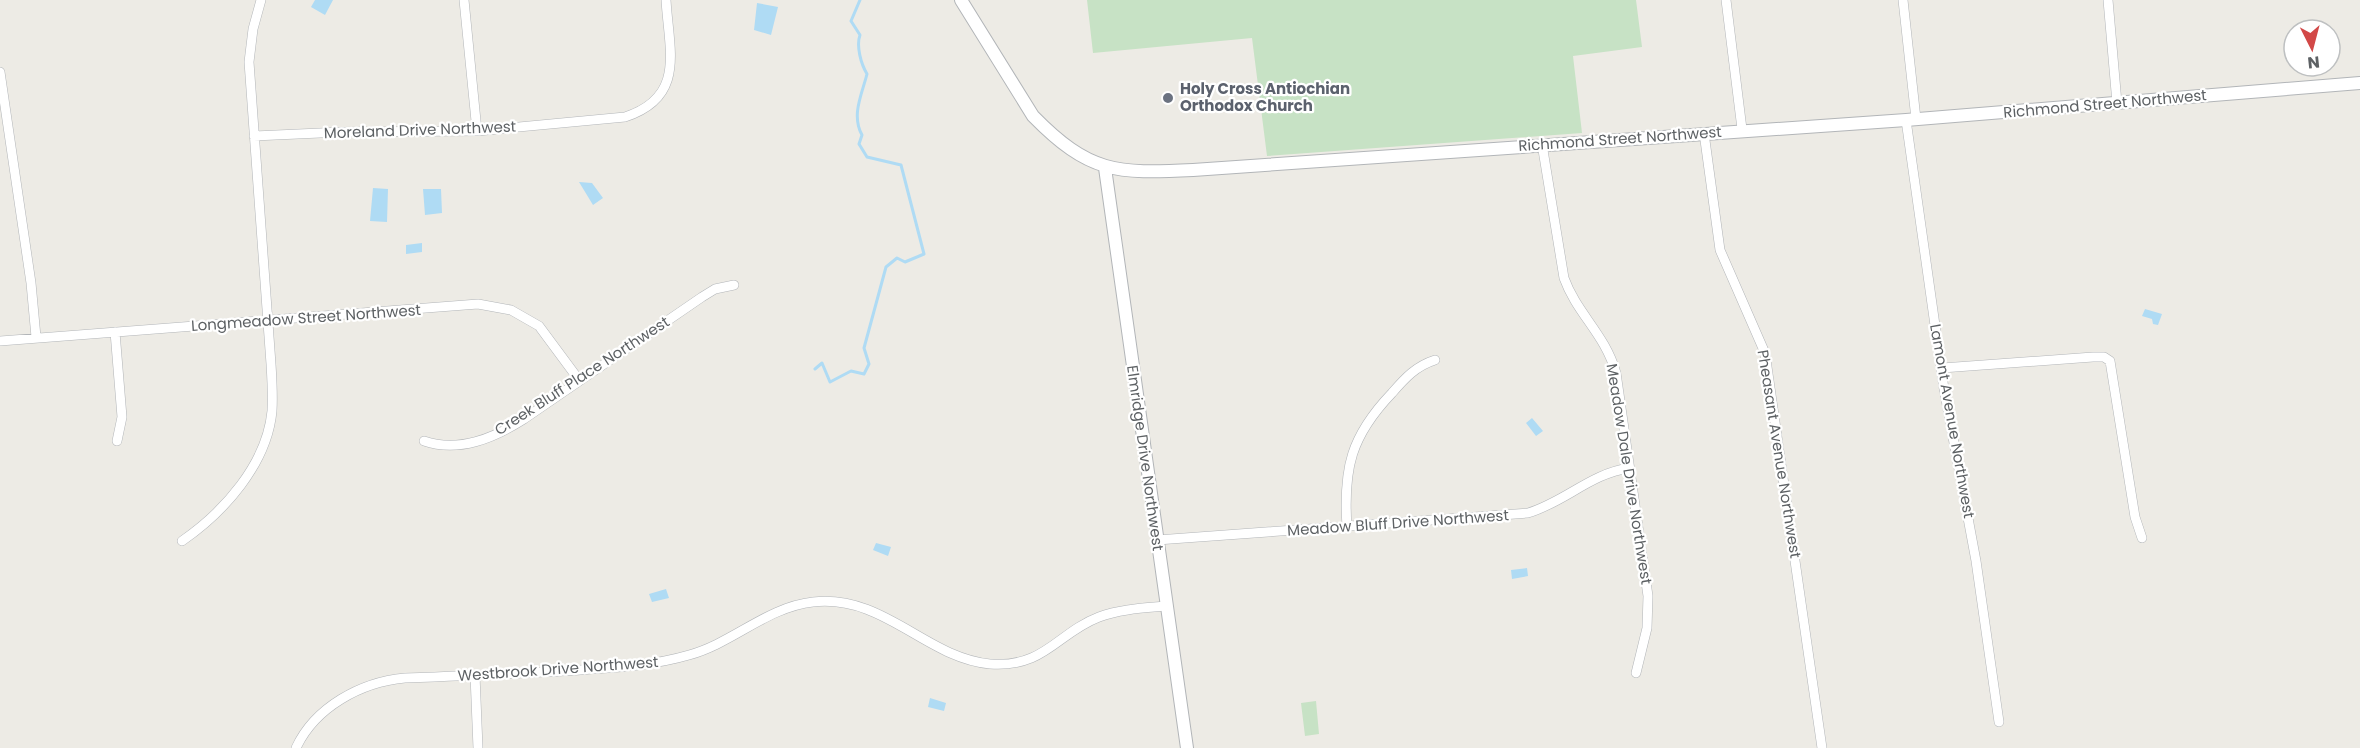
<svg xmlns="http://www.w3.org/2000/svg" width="2360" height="748" viewBox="0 0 2360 748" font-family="Poppins,sans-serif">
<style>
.green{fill:#c7e2c5}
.water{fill:#afdbf4}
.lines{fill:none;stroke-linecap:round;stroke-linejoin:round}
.stream{stroke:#afdbf4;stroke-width:3}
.minor-casing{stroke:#b2b5b8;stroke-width:10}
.tertiary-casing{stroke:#b2b5b8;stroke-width:14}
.minor{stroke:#fff;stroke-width:9}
.tertiary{stroke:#fff;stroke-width:12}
.worship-dot{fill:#6b7280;stroke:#fff;stroke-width:2}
.labels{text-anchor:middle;stroke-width:4.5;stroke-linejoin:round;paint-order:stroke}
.worship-label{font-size:15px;font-weight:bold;fill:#5b616d;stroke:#fff;text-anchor:start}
.street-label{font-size:15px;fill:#5d6164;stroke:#fff}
</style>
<rect width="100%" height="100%" fill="#edebe5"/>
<path class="green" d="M1087,0H1636L1642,47L1573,56L1582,133L1267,156L1252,38L1093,53Z
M1316,701L1319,734L1305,736L1301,703Z"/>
<path class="water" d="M315,0H333L325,15L311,7Z
M757,3L778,7L771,35L754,30Z
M579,182L592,183L603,198L593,205Z
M373,188L388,189L387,222L370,221Z
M423,189H441L442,213L425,215Z
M422,243V252L406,254V245Z
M2145,309L2162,314L2158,325L2153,324L2152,319L2142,316Z
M1532,418L1543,431L1536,436L1526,423Z
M876,543L891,547L888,556L873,550Z
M1527,568L1528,576L1512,579L1511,570Z
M666,589L669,598L652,602L649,594Z
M930,698L946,703L944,711L928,707Z"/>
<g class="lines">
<path class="stream" d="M815,369L822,363L830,382L851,371L864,374L869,364L864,348L886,267L897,258L905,262L924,254L901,165L867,157L859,144L862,135C851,115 862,94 867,74C861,64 856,46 860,35L851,21L860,0"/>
<defs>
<path id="minor" d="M464,0L477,131
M1726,0L1742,129
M1903,0L1916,119
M2108,0L2117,103
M0,72L31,283L36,337
M1906,120L1944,389L1976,561L1999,722
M1704,133L1720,250L1765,353L1822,748
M254,136L342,132L477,131L625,117C686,97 669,51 666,0
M1542,144L1564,278C1577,314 1605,334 1616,373L1648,596L1647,628L1636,673
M115,332L122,417L117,441
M0,341L478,304L511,310L539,326L579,380
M1942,368L2093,357H2104L2110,361L2135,517L2142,538
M424,441C459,453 494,438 524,419L702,297L715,289L734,285
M1347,527C1343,468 1351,436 1392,393C1405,378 1416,366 1435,360
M1157,540L1528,513C1565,502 1591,473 1630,468
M182,541C224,512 267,464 272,411C273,395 272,380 271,364L249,62L253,29L261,0
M475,675L478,748
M296,748C315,707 361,682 405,678C458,676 511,674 564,671C606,668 648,667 689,655C733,643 767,607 813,602C884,594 926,658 990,664C1045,668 1057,633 1099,617C1120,609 1145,608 1167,606"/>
<path id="tertiary" d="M961,0L1033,116C1089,173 1116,174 1193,170L1906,120L2360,83
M1105,168L1187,748"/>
</defs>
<use href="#minor" class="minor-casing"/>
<use href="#tertiary" class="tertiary-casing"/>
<use href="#minor" class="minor"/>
<use href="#tertiary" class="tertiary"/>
</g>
<circle class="worship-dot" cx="1168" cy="98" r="6"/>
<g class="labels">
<g class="worship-label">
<text x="1180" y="94">Holy Cross Antiochian<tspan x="1180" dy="17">Orthodox Church</tspan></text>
</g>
<g class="street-label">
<text transform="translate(2105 104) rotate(-5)" y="5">Richmond Street Northwest</text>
<text transform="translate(420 130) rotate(-2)" y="5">Moreland Drive Northwest</text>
<text transform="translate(1620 139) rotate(-4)" y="5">Richmond Street Northwest</text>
<text transform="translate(306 318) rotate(-4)" y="5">Longmeadow Street Northwest</text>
<text transform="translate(582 376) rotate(-33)" y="5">Creek Bluff Place Northwest</text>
<text transform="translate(1952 421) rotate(80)" y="5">Lamont Avenue Northwest</text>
<text transform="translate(1779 454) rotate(81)" y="5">Pheasant Avenue Northwest</text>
<text transform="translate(1145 458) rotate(82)" y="5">Elmridge Drive Northwest</text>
<text transform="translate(1629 474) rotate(81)" y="5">Meadow Dale Drive Northwest</text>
<text transform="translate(1398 523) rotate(-4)" y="5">Meadow Bluff Drive Northwest</text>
<text transform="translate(558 669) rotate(-4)" y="5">Westbrook Drive Northwest</text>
</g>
</g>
<g transform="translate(2312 48) rotate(174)"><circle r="28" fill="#ffffff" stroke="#bec0c1" stroke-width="1.5"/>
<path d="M0-4.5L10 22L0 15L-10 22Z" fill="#d24847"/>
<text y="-9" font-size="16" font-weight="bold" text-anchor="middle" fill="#5d6164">N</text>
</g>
</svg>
